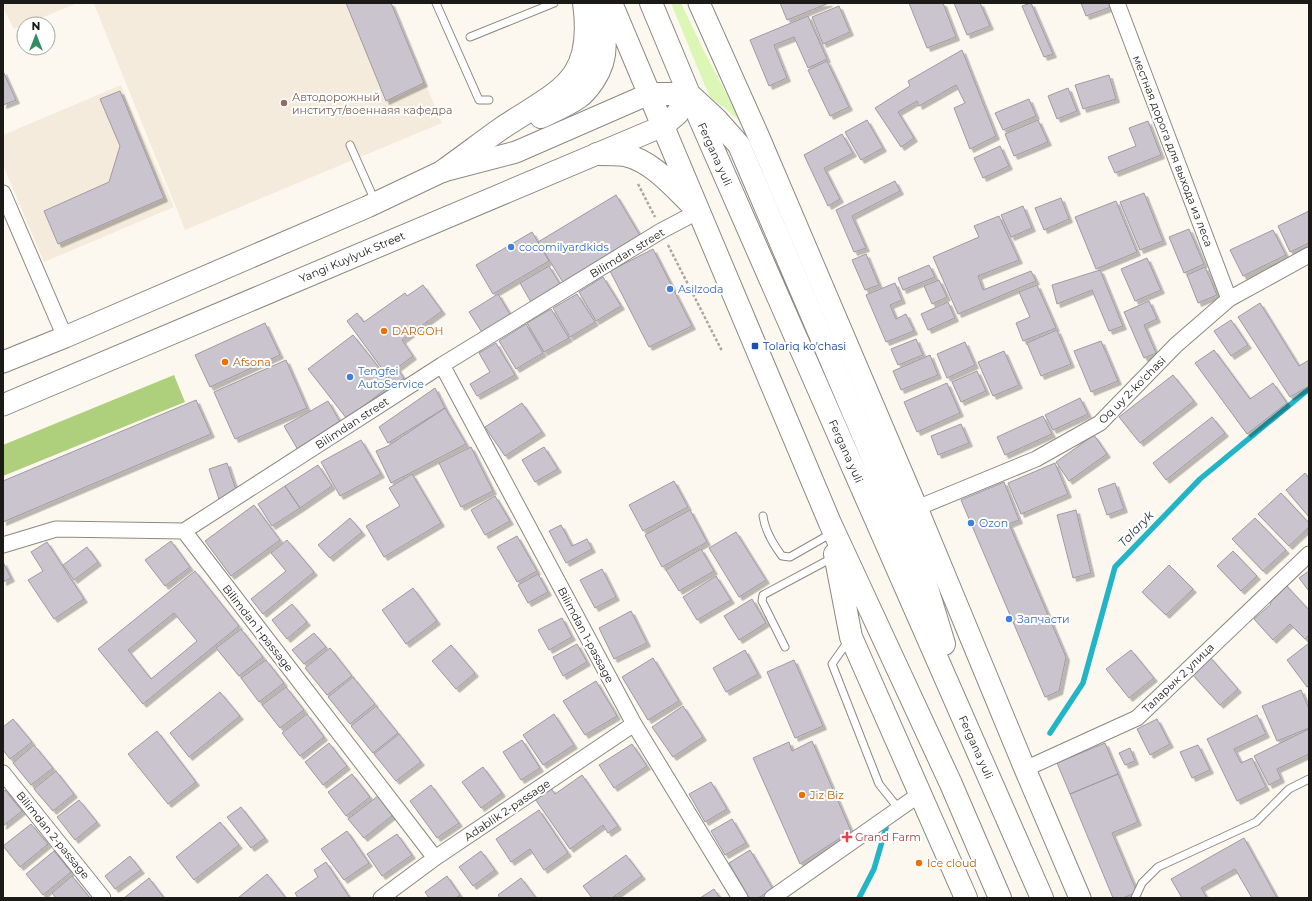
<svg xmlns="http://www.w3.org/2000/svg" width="1312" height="901" viewBox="0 0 1312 901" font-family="Montserrat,sans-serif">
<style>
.built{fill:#f5ebdc}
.green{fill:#dbf6b5}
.forest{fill:#aecf7b}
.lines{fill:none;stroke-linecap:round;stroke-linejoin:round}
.stream{stroke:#22b5c7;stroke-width:5.5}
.building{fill:#c9c4cd;stroke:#9f9aa3;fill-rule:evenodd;filter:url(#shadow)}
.lane-casing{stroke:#8d8880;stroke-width:9}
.street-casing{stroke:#8d8880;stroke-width:17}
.secondary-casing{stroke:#8d8880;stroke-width:23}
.primary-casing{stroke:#8d8880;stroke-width:24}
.path{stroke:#aba7a1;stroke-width:2.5;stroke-dasharray:3 2;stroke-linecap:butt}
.lane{stroke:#fff;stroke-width:7}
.street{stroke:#fff;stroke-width:15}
.secondary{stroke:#fff;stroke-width:21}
.primary{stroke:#fff;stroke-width:22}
.education-dot{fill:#8d6e63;stroke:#fff;stroke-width:1.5}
.shop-dot{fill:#3f7fe0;stroke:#fff;stroke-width:1.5}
.food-dot{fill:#e8710a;stroke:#fff;stroke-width:1.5}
.transit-dot{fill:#1a4fb4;stroke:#fff;stroke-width:1.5}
.health-dot{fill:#e0444e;stroke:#fff;stroke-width:1.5}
.labels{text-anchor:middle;stroke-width:4;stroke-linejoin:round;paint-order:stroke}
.education-label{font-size:11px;fill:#785e54;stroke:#fff;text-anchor:start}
.street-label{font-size:11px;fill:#1c1a17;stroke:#fff}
.shop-label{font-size:11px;fill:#366cbe;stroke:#fff;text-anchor:start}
.food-label{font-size:11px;fill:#c56008;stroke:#fff;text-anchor:start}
.transit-label{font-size:11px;fill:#164399;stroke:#fff;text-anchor:start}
.health-label{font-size:11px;fill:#be3a42;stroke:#fff;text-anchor:start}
.water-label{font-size:12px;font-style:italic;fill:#22393d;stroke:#fff}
</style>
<defs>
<filter id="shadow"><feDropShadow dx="3.5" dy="3.5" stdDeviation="0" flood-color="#0004"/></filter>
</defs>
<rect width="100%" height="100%" fill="#fdf8ef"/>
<path class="built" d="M3,3H78L14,29L3,8Z
M96,3H391L442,123L185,230L94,4Z
M121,85L174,207L44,262L3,165V135Z"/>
<path class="green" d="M671,3H681L703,49L741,122L725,108L711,98L705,86Z"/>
<path class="forest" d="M174,375L185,402L3,476V445Z"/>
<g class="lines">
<path class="stream" d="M1050,733L1083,683L1115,567L1200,479L1309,389
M859,898L874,869L886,828"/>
</g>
<path class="building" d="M346,3H391L424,83L386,101Z
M780,3H829L787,20Z
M909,3H943L956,37L927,48Z
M954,3H980L990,26L967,35Z
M1031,3L1053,54L1044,57L1022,6Z
M1081,3H1113L1114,6L1086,16Z
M839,6L850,32L823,44L812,17Z
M808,16L827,59L808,68L794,37L774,45L787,78L769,86L750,40Z
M962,50L996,136L970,149L954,108L965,103L956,85L919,106L917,101L898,112L914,138L901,147L875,108L910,86L908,81Z
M827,61L849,107L830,116L808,70Z
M3,71L16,100L3,105Z
M1109,75L1116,99L1083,109L1075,85Z
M1068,88L1077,111L1057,119L1048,96Z
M120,91L164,198L58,244L44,211L109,182L120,146L100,99Z
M1029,99L1036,116L1003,130L995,113Z
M867,120L883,148L861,160L845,132Z
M1038,120L1048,142L1014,156L1005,134Z
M1148,121L1161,155L1115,173L1108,157L1136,146L1129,128Z
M842,134L853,153L824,168L840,199L828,206L804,155Z
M1000,146L1009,166L983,178L974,158Z
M895,181L900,191L852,216L866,248L854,252L836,210Z
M1144,193L1163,241L1140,250L1120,202Z
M616,195L641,237L564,284L538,242Z
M1061,198L1069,219L1044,230L1035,208Z
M1116,201L1137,252L1096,269L1075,217Z
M1023,206L1032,228L1011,237L1001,215Z
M1309,211V243L1290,252L1278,226Z
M999,216L1019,260L978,276L983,290L1031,271L1036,281L958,314L933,257L979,237L974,226Z
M1189,229L1204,264L1184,273L1169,237Z
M1273,230L1286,255L1243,276L1230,250Z
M532,232L549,261L493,294L476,265Z
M653,249L692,326L649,347L610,271Z
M866,254L879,285L865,290L852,260Z
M1147,258L1161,290L1135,301L1121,269Z
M929,265L935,277L903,290L898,278Z
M549,266L561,286L532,304L520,283Z
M1205,267L1217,295L1198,303L1187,275Z
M1100,270L1123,326L1109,331L1092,290L1057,304L1052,285Z
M603,277L621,306L596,321L579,292Z
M939,280L947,297L932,304L924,286Z
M895,283L902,300L890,305L896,319L906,314L914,331L886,342L866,295Z
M423,285L442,311L402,340L413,356L397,368L404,378L394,385L347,321L357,313L364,322L405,293L407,296Z
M1037,285L1056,328L1023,341L1016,323L1030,317L1019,292Z
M498,294L511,316L483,334L469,312Z
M577,294L595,322L570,337L553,308Z
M1149,301L1157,319L1144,325L1156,353L1144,358L1124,312Z
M948,302L955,318L928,330L921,314Z
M1260,303L1299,366L1309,360V386L1290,397L1238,317Z
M551,309L569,338L544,352L527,323Z
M1231,320L1248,345L1231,356L1214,331Z
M265,323L280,355L210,387L195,355Z
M526,324L543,353L516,369L499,341Z
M1057,330L1071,364L1041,376L1027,343Z
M353,335L392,384L347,419L308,369Z
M916,339L923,355L898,365L891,349Z
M1101,341L1118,381L1091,392L1074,351Z
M965,342L975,365L947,378L937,354Z
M496,343L515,375L477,396L470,384L490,372L479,353Z
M1214,350L1250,399L1273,383L1287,403L1247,434L1195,363Z
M1004,351L1019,385L993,396L978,362Z
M930,355L938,375L901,390L893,371Z
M286,360L307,408L235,439L214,392Z
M977,371L986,391L961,402L952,382Z
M1173,375L1194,401L1140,443L1119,417Z
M947,383L960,413L917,432L904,402Z
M435,388L445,408L388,443L379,427Z
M1080,398L1088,414L1053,430L1045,415Z
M196,400L211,434L3,522V481Z
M328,401L342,425L298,450L284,426Z
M522,403L542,432L505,456L485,427Z
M445,408L466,444L391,483L376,451L388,446Z
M1043,416L1052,434L1005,455L997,437Z
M1212,417L1225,433L1166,480L1153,463Z
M961,424L969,443L938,455L931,436Z
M1094,435L1107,454L1069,481L1056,462Z
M361,440L381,474L340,496L321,462Z
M471,447L493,491L461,507L439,463Z
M544,447L558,469L535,482L522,460Z
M227,463L237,493L219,499L209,469Z
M1055,463L1068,494L1021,514L1008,483Z
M318,465L332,486L300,508L285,486Z
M1305,473L1309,478V517L1286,490Z
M412,474L441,523L384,557L366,526L400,506L389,488Z
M674,481L688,507L643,531L629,505Z
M1004,482L1019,520L1009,524L1066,657L1059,691L1045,697L961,500Z
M1115,483L1124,509L1107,515L1098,489Z
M285,486L300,508L272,526L258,504Z
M1281,493L1309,523V527L1289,546L1258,514Z
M495,496L510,521L485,535L471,510Z
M254,505L280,540L231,576L205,541Z
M690,510L707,542L662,567L645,535Z
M1076,510L1091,573L1073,578L1057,515Z
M350,518L362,532L330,558L318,545Z
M1255,518L1286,550L1263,571L1232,539Z
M561,525L572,546L587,539L592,549L566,563L549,531Z
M736,532L766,580L739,597L709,548Z
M517,536L537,571L517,582L497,547Z
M287,540L314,572L263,614L251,599L286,571L271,553Z
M171,541L190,567L165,586L145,560Z
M47,542L84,599L54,619L28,580L43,571L31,552Z
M87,547L98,562L74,580L63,565Z
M701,549L714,571L679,591L666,570Z
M1233,551L1257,576L1241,591L1217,566Z
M3,562L11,578L3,582Z
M1169,565L1193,589L1166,615L1142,592Z
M602,569L616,597L595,608L580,580Z
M195,571L239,626L143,704L98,649ZM174,613L197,641L151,679L128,650Z
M1309,571V591L1299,578Z
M538,574L548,592L528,603L518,585Z
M716,576L731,600L697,620L683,597Z
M1283,582L1309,610V635L1305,639L1290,624L1273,640L1254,619L1271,604L1266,598Z
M413,588L437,621L406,644L382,610Z
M752,599L766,623L739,640L724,616Z
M292,604L307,622L287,639L272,620Z
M631,611L647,643L614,659L599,628Z
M562,618L572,637L549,650L538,630Z
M241,629L263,657L239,676L216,648Z
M314,633L326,647L304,664L292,650Z
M577,644L587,662L563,676L553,657Z
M1308,644L1309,646V685L1307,687L1287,660Z
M451,645L475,673L456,689L432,661Z
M330,648L352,676L327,695L305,668Z
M745,650L758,674L726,692L713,668Z
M1131,650L1154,678L1129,698L1106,669Z
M1210,657L1238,689L1220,705L1191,673Z
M653,658L679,701L648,720L622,677Z
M266,660L284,683L259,702L241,678Z
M794,660L823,726L795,738L767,672Z
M353,677L375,704L350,724L328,697Z
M596,681L617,716L585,735L563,701Z
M286,687L304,710L280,728L262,705Z
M1301,690L1309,709V728L1277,741L1262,706Z
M220,692L240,716L189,757L170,733Z
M376,706L398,733L373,753L351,726Z
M683,706L703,737L673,757L652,727Z
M307,714L324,737L300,756L282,733Z
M554,714L574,745L543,765L523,735Z
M1257,715L1266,734L1234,749L1241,763L1252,758L1266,787L1237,801L1207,739Z
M13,719L32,742L10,759L3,750V727Z
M1157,719L1170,744L1150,755L1137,729Z
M1309,729V754L1277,769L1281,779L1269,785L1254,756Z
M157,731L196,782L168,804L128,754Z
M399,734L421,762L396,781L374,754Z
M522,740L540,768L521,780L503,752Z
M812,741L851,831L800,864L753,758L789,742L792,751Z
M329,743L347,766L323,785L305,762Z
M1105,743L1118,774L1070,794L1057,763Z
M632,744L647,766L614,788L599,765Z
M34,745L53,768L31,785L13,763Z
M1198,745L1210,770L1192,778L1180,752Z
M1130,748L1135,761L1125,765L1119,753Z
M483,767L502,793L481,808L462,782Z
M56,771L74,794L53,811L34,789Z
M352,774L370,797L346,816L328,792Z
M1118,774L1138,822L1112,833L1137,892L1123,898H1113L1070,794Z
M582,775L618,826L608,833L603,825L570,849L535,799L551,788L555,794Z
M711,782L727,809L705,822L689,794Z
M431,785L459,823L437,838L410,801Z
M5,790L22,811L3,826V792Z
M378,796L393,815L364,838L348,819Z
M79,800L97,822L75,840L57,817Z
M241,807L265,838L251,848L227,817Z
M539,810L568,853L544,870L530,849L511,862L496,839Z
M732,819L746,843L725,855L711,831Z
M220,822L239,845L194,880L176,857Z
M31,824L48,844L20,867L3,846Z
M347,831L369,863L344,880L321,849Z
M397,834L412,855L382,876L367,854Z
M1244,838L1277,898H1252L1235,869L1201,888L1207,898H1182L1171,879Z
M750,850L773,889L758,898H749L729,863Z
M54,851L71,872L43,895L26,874Z
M481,851L495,870L473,886L459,867Z
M626,855L642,876L612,898H592L583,886Z
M130,856L141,870L115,889L105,876Z
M326,862L350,898H298L295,893L318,877L314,870Z
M267,874L286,898H238Z
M72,876L90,898H56L52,893Z
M447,876L460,895L456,898H429L425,892Z
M149,878L164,898H124Z
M521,878L536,898H500L498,895Z
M714,889L720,898H700Z"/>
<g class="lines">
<defs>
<path id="lane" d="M436,3L479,100H489
M470,37L554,3
M350,145L375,201
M763,516C765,531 773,544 782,556L790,557L832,533
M849,640L832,664L879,784L899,809
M785,647L762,601L763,595L834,557
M1135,898L1142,883L1158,867L1256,822L1289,789L1309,779"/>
<path id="street" d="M1117,3L1229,299
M3,193L65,337
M442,365L634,724L740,898
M917,508L1036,459L1100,423L1176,345L1229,299L1309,255
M184,531L435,858
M3,545L56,529L184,531L442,365L661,231L699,211
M1025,769L1137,718L1309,554
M3,773L103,898
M381,898L435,858L634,724
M772,898L920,794"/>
<path id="secondary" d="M699,3L758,135L917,508L1025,769L1080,898
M3,362L65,337L367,207L443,171L516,152L649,94
M3,405L663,126"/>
<path id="primary" d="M611,3L830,523L951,784L1000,898
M651,3L689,94L1042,898
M649,94H689L716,119L739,145L923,575L944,644
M541,117C553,111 568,105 579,97C585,93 590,86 594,80C611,54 605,31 595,3
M663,126L677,114L689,94
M597,154C606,154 616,154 625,155C652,161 674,187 692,205
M443,171C463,157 482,142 502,128C559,90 595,82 584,3
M835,554L851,637L966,898"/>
</defs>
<use href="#lane" class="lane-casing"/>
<use href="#street" class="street-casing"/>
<use href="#secondary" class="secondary-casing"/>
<use href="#primary" class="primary-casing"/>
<path class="path" d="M638,184L655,217
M668,245L722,351"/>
<use href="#lane" class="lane"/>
<use href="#street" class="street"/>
<use href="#secondary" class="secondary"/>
<use href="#primary" class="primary"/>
</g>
<circle class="education-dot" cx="284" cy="103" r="4"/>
<g class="shop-dot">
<circle cx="511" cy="247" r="4"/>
<circle cx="670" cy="289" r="4"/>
<circle cx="350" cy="377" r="4"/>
<circle cx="971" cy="523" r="4"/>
<circle cx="1009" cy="619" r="4"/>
</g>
<g class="food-dot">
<circle cx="384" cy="331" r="4"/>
<circle cx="225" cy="362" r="4"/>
<circle cx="802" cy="795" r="4"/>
<circle cx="919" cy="863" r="4"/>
</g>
<rect class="transit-dot" x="751" y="342" width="8" height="8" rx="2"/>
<path class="health-dot" d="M845 831h4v4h4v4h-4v4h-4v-4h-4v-4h4z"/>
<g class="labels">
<g class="education-label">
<text x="292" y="101">Автодорожный<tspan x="292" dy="13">институт/военнаяя кафедра</tspan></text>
</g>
<g class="street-label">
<text transform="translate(1173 151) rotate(69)" y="4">местная дорога для выхода из леса</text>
<text transform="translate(715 154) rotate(66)" y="4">Fergana yuli</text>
<text transform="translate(627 253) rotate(-31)" y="4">Bilimdan street</text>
<text transform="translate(352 257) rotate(-23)" y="4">Yangi Kuylyuk Street</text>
<text transform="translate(1132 390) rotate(-45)" y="4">Oq uy 2-ko'chasi</text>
<text transform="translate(352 423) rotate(-33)" y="4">Bilimdan street</text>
<text transform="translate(846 451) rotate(66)" y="4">Fergana yuli</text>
<text transform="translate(258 628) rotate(52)" y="4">Bilimdan 1-passage</text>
<text transform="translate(586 635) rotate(62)" y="4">Bilimdan 1-passage</text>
<text transform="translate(1178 678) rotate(-44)" y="4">Таларык 2 улица</text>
<text transform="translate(976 747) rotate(66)" y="4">Fergana yuli</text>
<text transform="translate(507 810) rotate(-34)" y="4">Аdаblik 2-passage</text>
<text transform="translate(53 835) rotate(51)" y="4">Bilimdan 2-passage</text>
</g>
<g class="shop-label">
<text x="519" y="251">cocomilyardkids</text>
<text x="678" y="293">Asilzoda</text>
<text x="358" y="375">Tengfei<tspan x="358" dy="13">AutoService</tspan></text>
<text x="979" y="527">Ozon</text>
<text x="1017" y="623">Запчасти</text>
</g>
<g class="food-label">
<text x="392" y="335">DARGOH</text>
<text x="233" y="366">Afsona</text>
<text x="810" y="799">Jiz Biz</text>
<text x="927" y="867">Ice cloud</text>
</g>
<g class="transit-label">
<text x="763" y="350">Tolariq ko'chasi</text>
</g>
<g class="health-label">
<text x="855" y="841">Grand Farm</text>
</g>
<g class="water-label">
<text transform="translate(1136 529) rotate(-46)" y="4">Talaryk</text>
</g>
</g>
<rect width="1312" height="901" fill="none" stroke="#1c1a17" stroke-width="8"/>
<g transform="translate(36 36)"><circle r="19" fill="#ffffff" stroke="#a4a3a2"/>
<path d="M0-3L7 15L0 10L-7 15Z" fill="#308c62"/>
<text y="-6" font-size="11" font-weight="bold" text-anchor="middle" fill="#1c1a17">N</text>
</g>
</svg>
